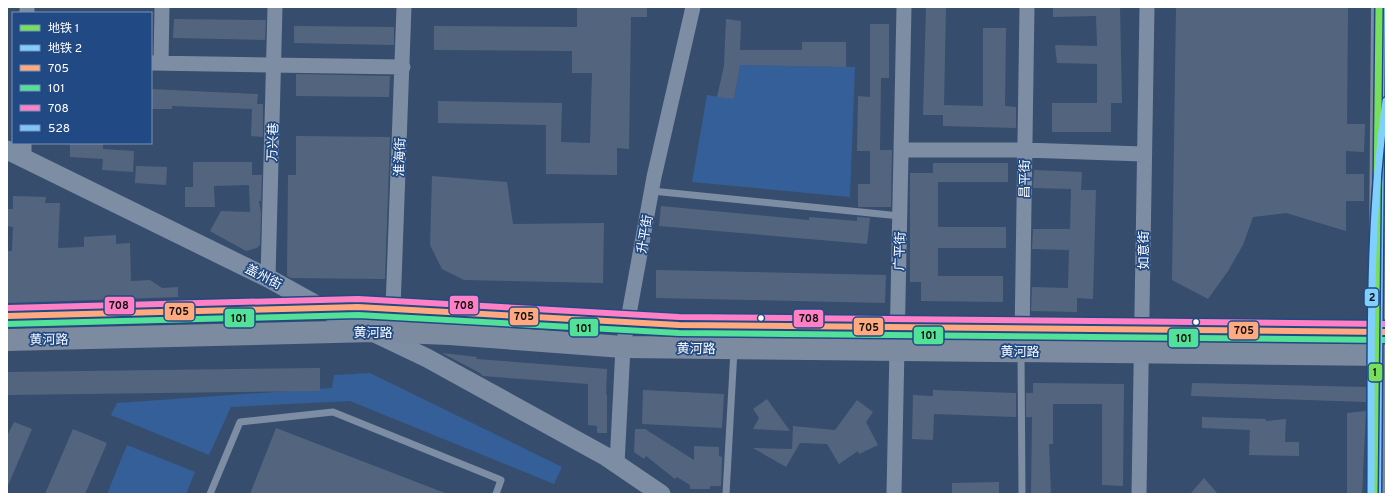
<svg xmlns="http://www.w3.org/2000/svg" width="1393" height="501" viewBox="0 0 1393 501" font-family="Overpass,'Noto Sans SC',sans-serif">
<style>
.green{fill:#355f99}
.building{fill:#53657e}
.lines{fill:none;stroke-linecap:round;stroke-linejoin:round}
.service{stroke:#7d8da3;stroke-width:7}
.minor{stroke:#7d8da3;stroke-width:15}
.tertiary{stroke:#7d8da3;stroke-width:19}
.primary{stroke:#7c8ba0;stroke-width:22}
.bus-1-casing{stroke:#214983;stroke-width:9}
.bus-2-casing{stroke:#214983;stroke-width:9}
.bus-3-casing{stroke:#214983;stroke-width:9}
.bus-4-casing{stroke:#214983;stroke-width:9}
.bus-1{stroke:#ffa980;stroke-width:6}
.bus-2{stroke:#53e098;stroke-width:6}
.bus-3{stroke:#ff80c5;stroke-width:6}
.bus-4{stroke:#80c4ff;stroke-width:6}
.metro-1-casing{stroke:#214983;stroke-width:10}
.metro-2-casing{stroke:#214983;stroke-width:10}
.metro-1{stroke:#76e05c;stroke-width:7}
.metro-2{stroke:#80d0ff;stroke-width:7}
.bus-dot{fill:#fff;stroke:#214983;stroke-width:1.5}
.labels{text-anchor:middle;stroke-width:3.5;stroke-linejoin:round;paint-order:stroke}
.street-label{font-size:13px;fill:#fff;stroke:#214983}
.line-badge{stroke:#214983;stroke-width:1.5}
.pale-badge-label{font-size:11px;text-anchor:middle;font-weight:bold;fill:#111}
</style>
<rect width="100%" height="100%" fill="#374d6d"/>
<path class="green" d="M740,65L855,67L850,197L692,182L707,95L734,99Z
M370,373L562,467L554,484L350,401L231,407L209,455L111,415L117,403L332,388L334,375Z
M127,445L195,472L186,494H107Z"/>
<path class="building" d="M577,7H647V17H631L629,149L617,148V175L546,174V125L438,123V101L562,103L561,142L590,143L592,73H572V51L434,50V26L577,27Z
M926,7H946L944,105L983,106V28H1006L1005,106L1016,107V128L943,126V115H923Z
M1053,7H1120L1122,103H1111V132H1052V103H1097V64L1057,63L1055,45L1097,46L1096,16L1053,17Z
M1176,7H1348L1347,124H1365L1364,152L1346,151V174H1364V201H1346V231L1286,213L1253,217L1243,245L1228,271L1208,299L1172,280Z
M174,19L266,20L265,40L173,38Z
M726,19L741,21L740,50H802V42H846V67L740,65L734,99L717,97L724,66Z
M870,24H889V78H881L880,150H892L891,207H858V184H870V151H857L858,96L870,97Z
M294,26L394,27V45L294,43Z
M296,74L390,76L389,97L296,96Z
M151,89L258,94L257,104H263V137L251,136L252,109L172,106V109H151Z
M296,136L390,137L385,279L291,278L287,276L288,175H296Z
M70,143H103V149L134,151L133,172L102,170L103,159L70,157Z
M193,162H252V175H262L261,201H259L261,213L260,245L257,248L246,251L210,231L221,211L250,212L249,185L214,186L215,207H185V187H193Z
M933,163H1008V182H938V227H1006V248H938V276H1003V302L921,301V282H910V173H933Z
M136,166L167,167L166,185L135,183Z
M1034,170L1082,172L1081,190H1096L1093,299L1077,298V312L1031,311L1032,287L1068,288L1069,250L1032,249L1033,229H1070L1071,189L1033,188Z
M432,176L507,182L513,224L604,223L603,283L464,280L442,269L430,245Z
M13,196L46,197L45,203H60L58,248L84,247V237L116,235V244L130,243L131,281L150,280L162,288L178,287V297L7,303V251H12L13,227L7,226V209H13Z
M661,206L809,220V217L857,221V217L870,218L867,244L659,226Z
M656,270L886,275L885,303L656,298Z
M442,353L477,357L476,359L607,369L606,394H607V433H597V426L588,425V384L483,376L480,373Z
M320,368V391L7,395V372Z
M1033,383L1124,384L1123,486L1102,485V404H1053V444H1049L1051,494H1031L1032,417H1026V393H1033Z
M1192,383L1366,387V402L1191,396Z
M643,390L724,394L722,428L642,424Z
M933,390L1016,393V417L934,414L933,440L912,439L913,395L933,396Z
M767,399L790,431L753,429L759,418L753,409Z
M857,400L873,412L866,422L878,445L859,454L858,451L839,464L827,444L800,443L786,467L753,448L792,449L793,426L835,430Z
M1366,411L1362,494H1347V413Z
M1202,417L1266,419V421L1286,419L1285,442H1299V456L1249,455L1250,430L1202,428Z
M14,422L32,429L7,488V436Z
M276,428L445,493L444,494H250Z
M73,429L107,443L85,494H45Z
M635,429H645L694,460V446L719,447V456L722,457L721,486H710V489H690V485L677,477L675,479L646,456L644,459L634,452Z
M1204,478L1218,494H1190Z
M999,482V494H952V483Z"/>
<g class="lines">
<path class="service" d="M652,191L900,216
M1021,354L1022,494
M210,494L240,422L333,412L501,480L496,494
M726,494L734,350"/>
<path class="minor" d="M27,13V7
M151,63L403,67
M161,63L162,7
M901,150H1024L1143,154
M24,159V143
M268,278L275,7
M393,308L404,7
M1022,338L1027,7
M617,464L623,347L654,177L693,7
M894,494L904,7
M1139,494L1147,7"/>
<path class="tertiary" d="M7,150L268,278L322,308L427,358L605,456L661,494"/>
<path class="primary" d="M7,316L358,307L679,325L1386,332
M7,340L374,331L449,334L623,347L1386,355
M1378,494L1382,7"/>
<defs>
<path id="bus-1" d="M7,316L358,307L679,325L1386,332"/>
<path id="bus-2" d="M7,324L358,315L679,333L1386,340"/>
<path id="bus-3" d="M7,308L358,299L679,317L1386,324"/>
<path id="bus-4" d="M1378,494L1382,7"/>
</defs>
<use href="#bus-1" class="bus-1-casing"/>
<use href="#bus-2" class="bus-2-casing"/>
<use href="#bus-3" class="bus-3-casing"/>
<use href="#bus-4" class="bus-4-casing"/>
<use href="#bus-1" class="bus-1"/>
<use href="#bus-2" class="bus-2"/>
<use href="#bus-3" class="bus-3"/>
<use href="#bus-4" class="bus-4"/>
<defs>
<path id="metro-1" d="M1374,494L1379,7"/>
<path id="metro-2" d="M1371,494C1372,363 1367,231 1386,101"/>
</defs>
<use href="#metro-1" class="metro-1-casing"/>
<use href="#metro-2" class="metro-2-casing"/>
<use href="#metro-1" class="metro-1"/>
<use href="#metro-2" class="metro-2"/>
</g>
<g class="bus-dot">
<circle cx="761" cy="318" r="3.5"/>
<circle cx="1196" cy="322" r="3.5"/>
</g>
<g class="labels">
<g class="street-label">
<text transform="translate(272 142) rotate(-88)" y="5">万兴巷</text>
<text transform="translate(399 157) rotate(-88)" y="5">淮海街</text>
<text transform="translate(1024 179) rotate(-89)" y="5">昌平街</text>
<text transform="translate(644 234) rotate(-80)" y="5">升平街</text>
<text transform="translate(1143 250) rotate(-90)" y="5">如意街</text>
<text transform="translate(899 251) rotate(-88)" y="5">广平街</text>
<text transform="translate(264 276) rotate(27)" y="5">盖州街</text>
<text x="373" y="337">黄河路</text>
<text transform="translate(49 339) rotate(-1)" y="5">黄河路</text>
<text transform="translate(696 348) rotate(1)" y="5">黄河路</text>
<text x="1020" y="356">黄河路</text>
</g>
</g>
<g class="line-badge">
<rect x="1364" y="288" width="15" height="19" rx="4" fill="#80d0ff"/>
<rect x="449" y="295" width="30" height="20" rx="4" fill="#ff80c5"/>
<rect x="104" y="296" width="31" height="19" rx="4" fill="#ff80c5"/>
<rect x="164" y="302" width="31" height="19" rx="4" fill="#ffa980"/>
<rect x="509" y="307" width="30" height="19" rx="4" fill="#ffa980"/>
<rect x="224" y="308" width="31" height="20" rx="4" fill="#53e098"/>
<rect x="793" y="309" width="31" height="19" rx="4" fill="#ff80c5"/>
<rect x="853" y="317" width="31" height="19" rx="4" fill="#ffa980"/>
<rect x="569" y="318" width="30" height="19" rx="4" fill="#53e098"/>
<rect x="1228" y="321" width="31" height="19" rx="4" fill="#ffa980"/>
<rect x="913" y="326" width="31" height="19" rx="4" fill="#53e098"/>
<rect x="1168" y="328" width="31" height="20" rx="4" fill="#53e098"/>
<rect x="1368" y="363" width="15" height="19" rx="4" fill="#76e05c"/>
</g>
<g class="pale-badge-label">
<text x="1372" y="301">2</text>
<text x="464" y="309">708</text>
<text x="119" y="309">708</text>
<text x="179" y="315">705</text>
<text x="524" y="320">705</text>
<text x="239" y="322">101</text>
<text x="809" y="322">708</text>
<text x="869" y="331">705</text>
<text x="584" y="332">101</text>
<text x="1244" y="334">705</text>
<text x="929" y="339">101</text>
<text x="1184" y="342">101</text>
<text x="1375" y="376">1</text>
</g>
<rect width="1393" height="501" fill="none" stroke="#ffffff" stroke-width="16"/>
<rect x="12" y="12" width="140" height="132" fill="#214983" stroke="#7a92b5"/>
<rect x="20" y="25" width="20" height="6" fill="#76e05c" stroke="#7a92b5"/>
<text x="48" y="32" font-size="12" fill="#ffffff">地铁 1</text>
<rect x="20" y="45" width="20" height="6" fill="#80d0ff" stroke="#7a92b5"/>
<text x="48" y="52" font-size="12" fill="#ffffff">地铁 2</text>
<rect x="20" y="65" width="20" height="6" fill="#ffa980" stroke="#7a92b5"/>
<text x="48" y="72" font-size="12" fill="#ffffff">705</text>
<rect x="20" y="85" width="20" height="6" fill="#53e098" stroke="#7a92b5"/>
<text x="48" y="92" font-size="12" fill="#ffffff">101</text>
<rect x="20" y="105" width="20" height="6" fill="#ff80c5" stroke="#7a92b5"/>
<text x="48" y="112" font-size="12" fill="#ffffff">708</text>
<rect x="20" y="125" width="20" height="6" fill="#80c4ff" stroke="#7a92b5"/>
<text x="48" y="132" font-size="12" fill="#ffffff">528</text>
</svg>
